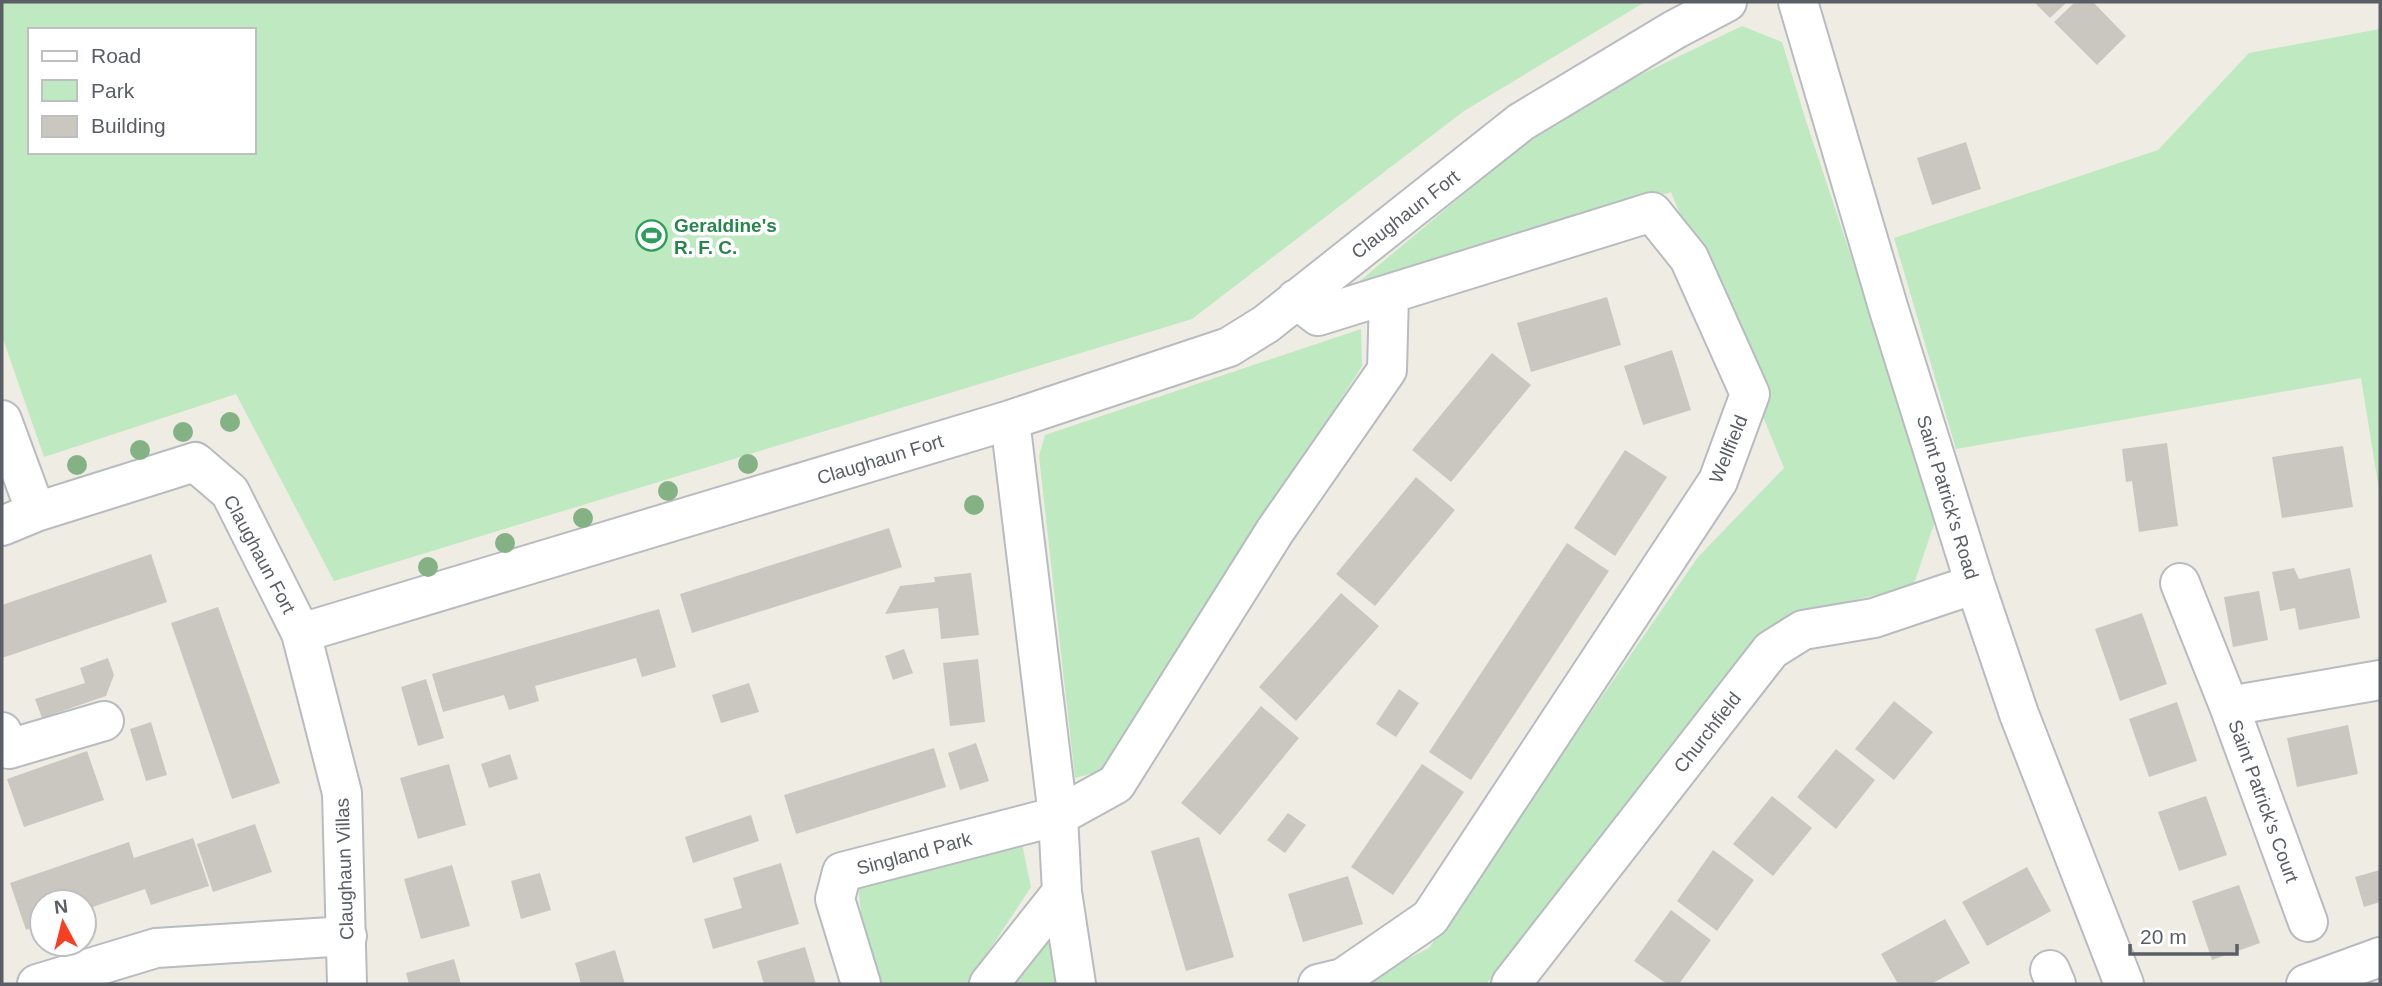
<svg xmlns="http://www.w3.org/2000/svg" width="2382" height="986" viewBox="0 0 2382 986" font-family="Arial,sans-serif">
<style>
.green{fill:#bee9c1;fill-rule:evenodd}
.building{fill:#cac7c0}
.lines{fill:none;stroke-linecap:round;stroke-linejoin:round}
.minor-casing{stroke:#b8bbc0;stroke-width:42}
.minor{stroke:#fff;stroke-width:38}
.tree{fill:#85b284}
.labels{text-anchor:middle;stroke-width:7;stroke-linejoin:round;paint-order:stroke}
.street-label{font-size:19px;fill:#5b5f65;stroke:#fff}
.leisure-label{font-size:19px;font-weight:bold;fill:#27864d;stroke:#fff;text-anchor:start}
</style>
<rect width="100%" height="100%" fill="#efede3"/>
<path class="green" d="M2,2H1645L1464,111L1192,319L334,581L236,394L44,457L2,336ZM30,30H254V152H30Z
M1742,26L1782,42L1806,121L1937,515L1913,587L1831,605L1766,633L1486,984H1359L1429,948L1698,557L1784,468L1671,192L1343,295L1519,148L1636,77Z
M2380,29V496L2361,378L1956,449L1894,238L2158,150L2249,53Z
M1361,329L1362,366L1106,770L1075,778L1039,456L1045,435Z
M1021,839L1031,887L967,984H882L861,914L858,884Z
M1050,936L1061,984H1015Z"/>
<path class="building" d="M2034,2H2067L2050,18Z
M2075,2H2093L2126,36L2097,65L2054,22Z
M1966,142L1981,189L1932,205L1917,158Z
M1607,297L1621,345L1531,372L1517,323Z
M1672,350L1691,410L1643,425L1624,366Z
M1492,353L1531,385L1451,482L1412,450Z
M2167,443L2178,526L2139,532L2132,481L2126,482L2122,449Z
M2343,446L2353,507L2282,518L2272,457Z
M1625,450L1667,477L1615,556L1574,528Z
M1416,477L1455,510L1375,606L1336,574Z
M889,528L902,567L692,633L680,594Z
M1567,543L1609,571L1471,780L1429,752Z
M151,554L167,602L2,658V605Z
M2294,568L2299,579L2350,568L2360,618L2299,630L2295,608L2280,611L2272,572Z
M971,573L979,635L941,639L938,608L885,614L900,586L935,582L934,577Z
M2259,591L2268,640L2233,647L2224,597Z
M1341,593L1379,626L1296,721L1259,687Z
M218,607L280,783L232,799L171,623Z
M659,609L676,667L642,677L636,658L535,686L539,701L509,710L504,695L443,712L432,674Z
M2142,613L2167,684L2120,701L2095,629Z
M904,649L913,673L893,680L885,656Z
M108,658L114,675L106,696L42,718L35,699L85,683L80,668Z
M978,659L985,722L950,726L943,663Z
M426,679L444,738L418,746L401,687Z
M749,683L759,712L721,723L712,695Z
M1399,689L1419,703L1396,737L1376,724Z
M1894,701L1933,732L1894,780L1855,749Z
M2177,702L2197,761L2149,777L2129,719Z
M1261,706L1299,738L1220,835L1181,803Z
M151,722L167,775L146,781L130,729Z
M2348,725L2358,774L2297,787L2287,738Z
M976,743L989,781L960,790L948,753Z
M934,748L946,787L796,834L784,795Z
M1836,749L1875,780L1836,829L1797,797Z
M87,751L104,800L24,827L7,779Z
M510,754L518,779L489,788L481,764Z
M449,764L466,825L418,839L400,778Z
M1422,764L1464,792L1393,895L1351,867Z
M1772,796L1812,828L1773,876L1733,844Z
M2206,796L2227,855L2179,871L2158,812Z
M1288,813L1306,825L1285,853L1267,840Z
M751,815L759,841L693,863L685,837Z
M255,824L272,872L213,892L197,844Z
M1199,837L1234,957L1186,971L1151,851Z
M193,838L209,886L151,905L145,889L84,910V902H42V925L26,930L10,883L129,842L134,858Z
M1713,850L1754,880L1717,931L1677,901Z
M781,863L799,924L713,949L704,919L742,908L733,878Z
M452,865L470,926L421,939L404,879Z
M2027,867L2051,911L1987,946L1962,902Z
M2380,870V902L2364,907L2355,877Z
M540,873L551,910L521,919L511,881Z
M1348,876L1363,924L1303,942L1288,894Z
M2239,885L2260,943L2212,960L2192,901Z
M1671,910L1711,940L1679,984H1667L1634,961Z
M1945,919L1970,963L1931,984H1898L1881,954Z
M805,947L816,984H764L757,961Z
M615,950L625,984H581L575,963Z
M454,959L461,984H409L406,973Z"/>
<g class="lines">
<defs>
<path id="minor" d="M1798,2L1889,310L1975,584L2019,714L2124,984
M1296,299L1318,316L1652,212L1689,258L1750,394L1718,481L1430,918L1343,978L1318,984
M2,420L36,512
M2,526L36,512L195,462L230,492L301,633L1010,420L1229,347L1266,324L1521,122L1674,30L1727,2
M2180,583L2229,706
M301,633L342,793L347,984
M2,732L9,749L104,721
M1062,892L1076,984
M2308,922L2229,706L2380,680
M2050,970L2056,984
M37,984L156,948L347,936
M861,984L835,899L842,872L1058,816L1116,784L1275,531L1387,370L1389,295
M989,984L1062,892L1058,816L1010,420
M1511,984L1771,650L1803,630L1874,618L1975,584
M2306,984L2380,957"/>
</defs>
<use href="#minor" class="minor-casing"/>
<use href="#minor" class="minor"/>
</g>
<g class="tree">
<circle cx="230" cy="422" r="10"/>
<circle cx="183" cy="432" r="10"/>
<circle cx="140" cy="450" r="10"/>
<circle cx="748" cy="464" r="10"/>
<circle cx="77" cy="465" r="10"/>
<circle cx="668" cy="491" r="10"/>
<circle cx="974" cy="505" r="10"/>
<circle cx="583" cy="518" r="10"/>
<circle cx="505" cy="543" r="10"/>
<circle cx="428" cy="567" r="10"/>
</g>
<defs>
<symbol id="stadium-ring" viewBox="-11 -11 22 22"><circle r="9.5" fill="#fff" stroke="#2e9e5b" stroke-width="1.5"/><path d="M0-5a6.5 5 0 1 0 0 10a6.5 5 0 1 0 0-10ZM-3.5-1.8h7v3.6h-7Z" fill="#2e9e5b"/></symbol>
</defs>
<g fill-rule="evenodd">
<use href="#stadium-ring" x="634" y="218" width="35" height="35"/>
</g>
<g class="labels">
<g class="street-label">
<text transform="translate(1405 214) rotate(-38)" y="7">Claughaun Fort</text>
<text transform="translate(1728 449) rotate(-68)" y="7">Wellfield</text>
<text transform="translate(880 459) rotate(-17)" y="7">Claughaun Fort</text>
<text transform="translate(1948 497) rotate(73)" y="7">Saint Patrick's Road</text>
<text transform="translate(260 554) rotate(62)" y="7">Claughaun Fort</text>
<text transform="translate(1707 732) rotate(-52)" y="7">Churchfield</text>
<text transform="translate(2264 801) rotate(70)" y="7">Saint Patrick's Court</text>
<text transform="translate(914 853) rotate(-15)" y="7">Singland Park</text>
<text transform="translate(344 869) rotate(-92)" y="7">Claughaun Villas</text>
</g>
<g class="leisure-label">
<text x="674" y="232">Geraldine's<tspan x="674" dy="22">R. F. C.</tspan></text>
</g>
</g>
<rect width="2382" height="986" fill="none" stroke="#5b5f65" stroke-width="7"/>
<rect x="28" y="28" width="228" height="126" fill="#ffffff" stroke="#bdbfc1" stroke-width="2"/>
<rect x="42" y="51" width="35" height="10" fill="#ffffff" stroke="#bdbfc1" stroke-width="2"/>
<text x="91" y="63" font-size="21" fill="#5b5f65">Road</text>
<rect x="42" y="80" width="35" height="21" fill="#bee9c1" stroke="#bdbfc1" stroke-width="2"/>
<text x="91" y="98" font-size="21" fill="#5b5f65">Park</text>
<rect x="42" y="116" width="35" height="21" fill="#cac7c0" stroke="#bdbfc1" stroke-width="2"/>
<text x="91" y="133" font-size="21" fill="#5b5f65">Building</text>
<g transform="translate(63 923) rotate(353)"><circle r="33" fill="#ffffff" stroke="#bdbfc1" stroke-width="2"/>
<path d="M0-5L12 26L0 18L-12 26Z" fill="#f54023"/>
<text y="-10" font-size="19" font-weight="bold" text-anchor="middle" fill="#5b5f65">N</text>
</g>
<path d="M2130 944v10h107v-10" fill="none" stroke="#5b5f65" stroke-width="3.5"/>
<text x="2140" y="944" font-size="21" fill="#5b5f65" stroke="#ffffff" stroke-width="5" paint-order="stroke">20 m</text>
</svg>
